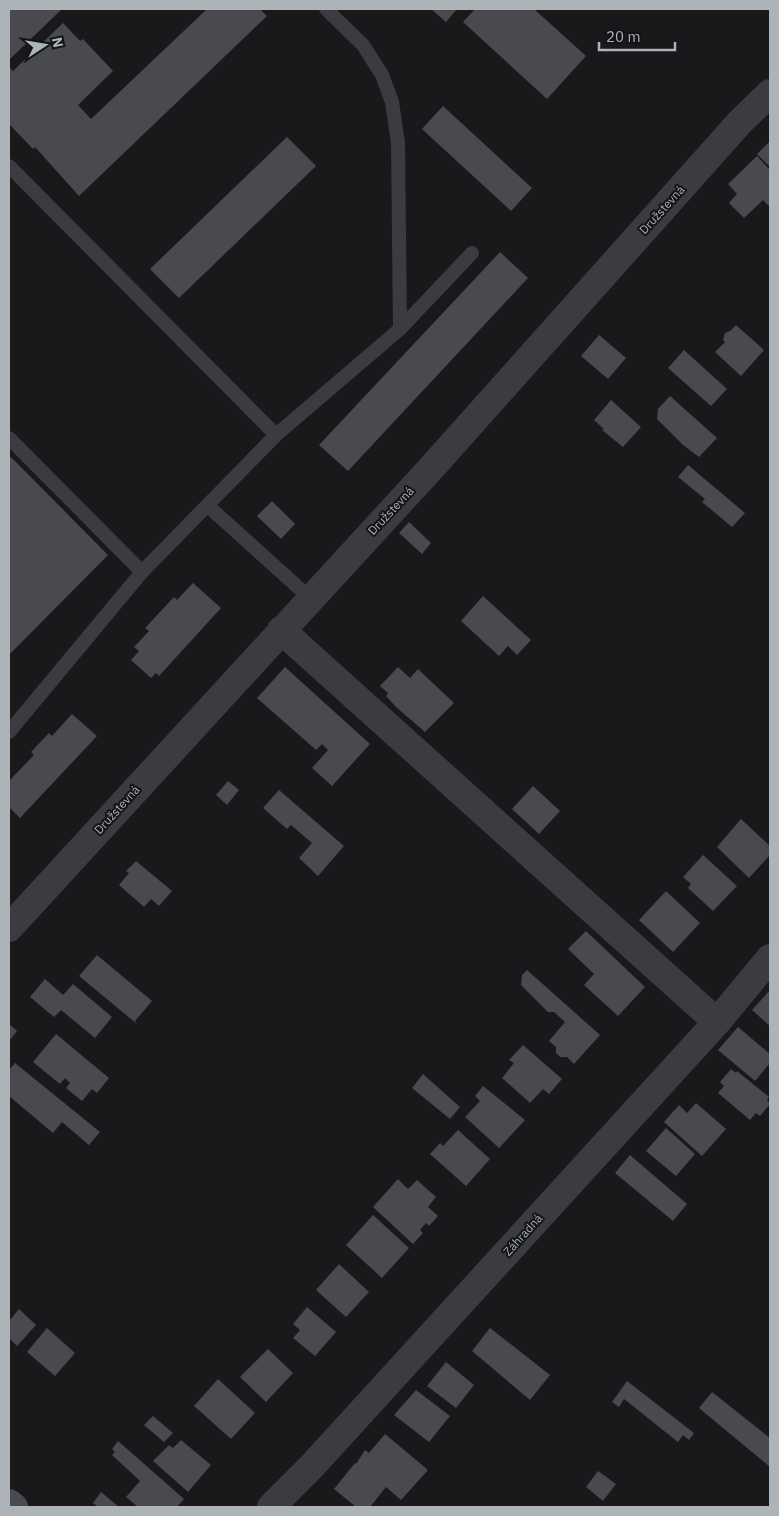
<svg xmlns="http://www.w3.org/2000/svg" width="779" height="1516" viewBox="0 0 779 1516" font-family="'IBM Plex Sans',sans-serif">
<style>
.building{fill:#484a4d}
.lines{fill:none;stroke-linecap:round;stroke-linejoin:round}
.lane{stroke:#3a3c40;stroke-width:14}
.street{stroke:#3a3c40;stroke-width:28}
.secondary{stroke:#484b4f;stroke-width:28}
.labels{text-anchor:middle;stroke-width:4;stroke-linejoin:round;paint-order:stroke}
.street-label{font-size:12px;fill:#acb3b9;stroke:#141416}
</style>
<rect width="100%" height="100%" fill="#19191b"/>
<path class="building" d="M9,9H62L9,60Z
M207,9H260L267,16L79,196L35,147L33,149L9,124V67L13,71L63,23L80,41L83,39L113,71L78,105L91,119Z
M431,9H457L446,22Z
M475,9H534L586,56L547,99L463,22Z
M443,106L532,188L511,211L422,129Z
M287,137L316,166L179,298L150,269Z
M770,141V167L757,154Z
M757,156L770,170V207L763,200L744,218L729,203L737,194L728,184Z
M500,252L528,278L348,471L319,445Z
M736,325L764,350L741,376L715,352L725,342L723,340L725,333L730,331Z
M599,335L626,358L608,379L581,356Z
M684,350L727,389L711,406L668,368Z
M670,396L717,438L699,457L683,445L657,419L658,409Z
M611,400L641,427L623,447L602,430L604,429L594,420Z
M11,457L108,555L9,655V459Z
M688,465L745,513L732,527L702,502L705,499L678,477Z
M272,501L295,524L281,539L257,516Z
M409,522L431,543L422,554L399,533Z
M193,583L221,608L159,676L156,673L151,678L131,660L139,651L134,647L149,631L145,628L174,597L177,600Z
M483,596L531,640L517,655L508,646L499,656L461,621Z
M285,667L370,744L332,786L312,768L328,750L322,744L316,750L257,698Z
M398,667L410,678L418,669L454,703L425,732L396,707L386,696L388,693L380,686Z
M72,714L97,736L20,818L9,807V781L34,755L31,752L49,733L52,736Z
M228,781L239,790L227,805L216,795Z
M533,786L560,811L539,834L512,809Z
M279,790L344,846L318,876L299,858L312,843L291,825L287,829L263,808Z
M741,819L770,846V855L749,878L717,847Z
M703,855L737,886L713,911L688,888L691,884L683,877Z
M136,861L172,891L159,906L151,899L144,907L119,885L129,873L126,871Z
M666,891L700,923L673,952L639,920Z
M586,931L645,987L618,1016L584,985L594,974L568,949Z
M97,955L152,1001L135,1021L137,1024L79,976Z
M527,970L600,1035L574,1064L567,1057H560L556,1053V1047L549,1041L565,1022L554,1012H548L521,985L522,975Z
M45,979L63,995L73,984L112,1017L95,1038L61,1010L54,1017L30,997Z
M770,990V1026L752,1010Z
M9,1024L17,1031L9,1041Z
M738,1027L770,1054V1063L755,1081L718,1050Z
M56,1034L109,1078L97,1093L92,1089L82,1101L66,1088L70,1083L65,1078L60,1084L33,1062Z
M523,1045L562,1079L549,1094L543,1089L530,1103L502,1078L514,1063L509,1060Z
M15,1063L100,1132L89,1145L62,1122L53,1133L9,1096V1070Z
M731,1069L736,1073L737,1071L769,1097L767,1100L770,1104L760,1116L756,1113L750,1120L718,1093L724,1086L720,1082Z
M423,1074L460,1107L450,1119L412,1088Z
M483,1086L525,1120L499,1148L465,1117L480,1101L475,1096Z
M696,1103L726,1129L702,1156L664,1122L679,1105L687,1113Z
M666,1128L695,1154L676,1176L646,1151Z
M458,1130L490,1159L466,1186L430,1154L440,1143L443,1146Z
M630,1155L687,1204L673,1221L615,1173Z
M398,1179L408,1189L417,1180L436,1197L428,1207L438,1216L429,1226L426,1223L420,1230L423,1233L413,1244L373,1207Z
M373,1215L409,1248L382,1278L346,1245Z
M339,1264L369,1292L346,1317L316,1290Z
M307,1307L336,1332L315,1356L293,1338L300,1330L293,1324Z
M19,1309L36,1325L17,1346L9,1338V1321Z
M47,1328L75,1353L55,1376L27,1352Z
M490,1328L550,1375L530,1400L472,1351Z
M268,1349L293,1373L266,1402L240,1377Z
M446,1362L474,1385L456,1408L427,1386Z
M218,1379L255,1413L231,1439L194,1406Z
M627,1381L694,1433L689,1440L683,1435L678,1442L624,1399L619,1407L612,1402Z
M416,1390L450,1416L429,1442L394,1415Z
M712,1392L770,1438V1467L699,1408Z
M153,1416L173,1433L164,1442L144,1425Z
M385,1434L428,1470L401,1500L386,1487L370,1507H356L334,1489L355,1463L356,1464L365,1450L369,1453Z
M181,1440L211,1465L188,1492L153,1461L169,1445L173,1448Z
M118,1441L184,1499L177,1507H138L126,1497L140,1481L112,1455L115,1452L112,1449Z
M598,1471L616,1484L603,1501L586,1487Z
M101,1492L119,1507H98L93,1503Z"/>
<g class="lines">
<path class="lane" d="M326,9L363,45L382,75L392,102L398,143L400,329
M9,166L276,435
M9,438L142,572
M208,506L310,598
M9,732L142,572L276,435L400,329L472,253"/>
<path class="street" d="M281,630L717,1022
M9,928L434,465L740,122L770,93
M271,1507L312,1466L717,1022L770,958"/>
<path class="secondary" d="M9,1503L14,1507"/>
</g>
<g class="labels">
<g class="street-label">
<text transform="translate(662 210) rotate(-48)" y="4">Družstevná</text>
<text transform="translate(391 511) rotate(-47)" y="4">Družstevná</text>
<text transform="translate(117 810) rotate(-48)" y="4">Družstevná</text>
<text transform="translate(523 1235) rotate(-48)" y="4">Záhradná</text>
</g>
</g>
<rect width="779" height="1516" fill="none" stroke="#acb3b9" stroke-width="20"/>
<g transform="translate(45 45) rotate(78)" stroke="#141416" stroke-width="4" paint-order="stroke">
<path d="M0-4L9 19L0 12L-9 19Z" fill="#acb3b9"/>
<text y="-8" font-size="14" font-weight="bold" text-anchor="middle" fill="#acb3b9">N</text>
</g>
<path d="M599 42v8h76v-8" fill="none" stroke="#acb3b9" stroke-width="2.5"/>
<text x="606" y="42" font-size="15" fill="#acb3b9" stroke="#141416" stroke-width="4" paint-order="stroke">20 m</text>
</svg>
